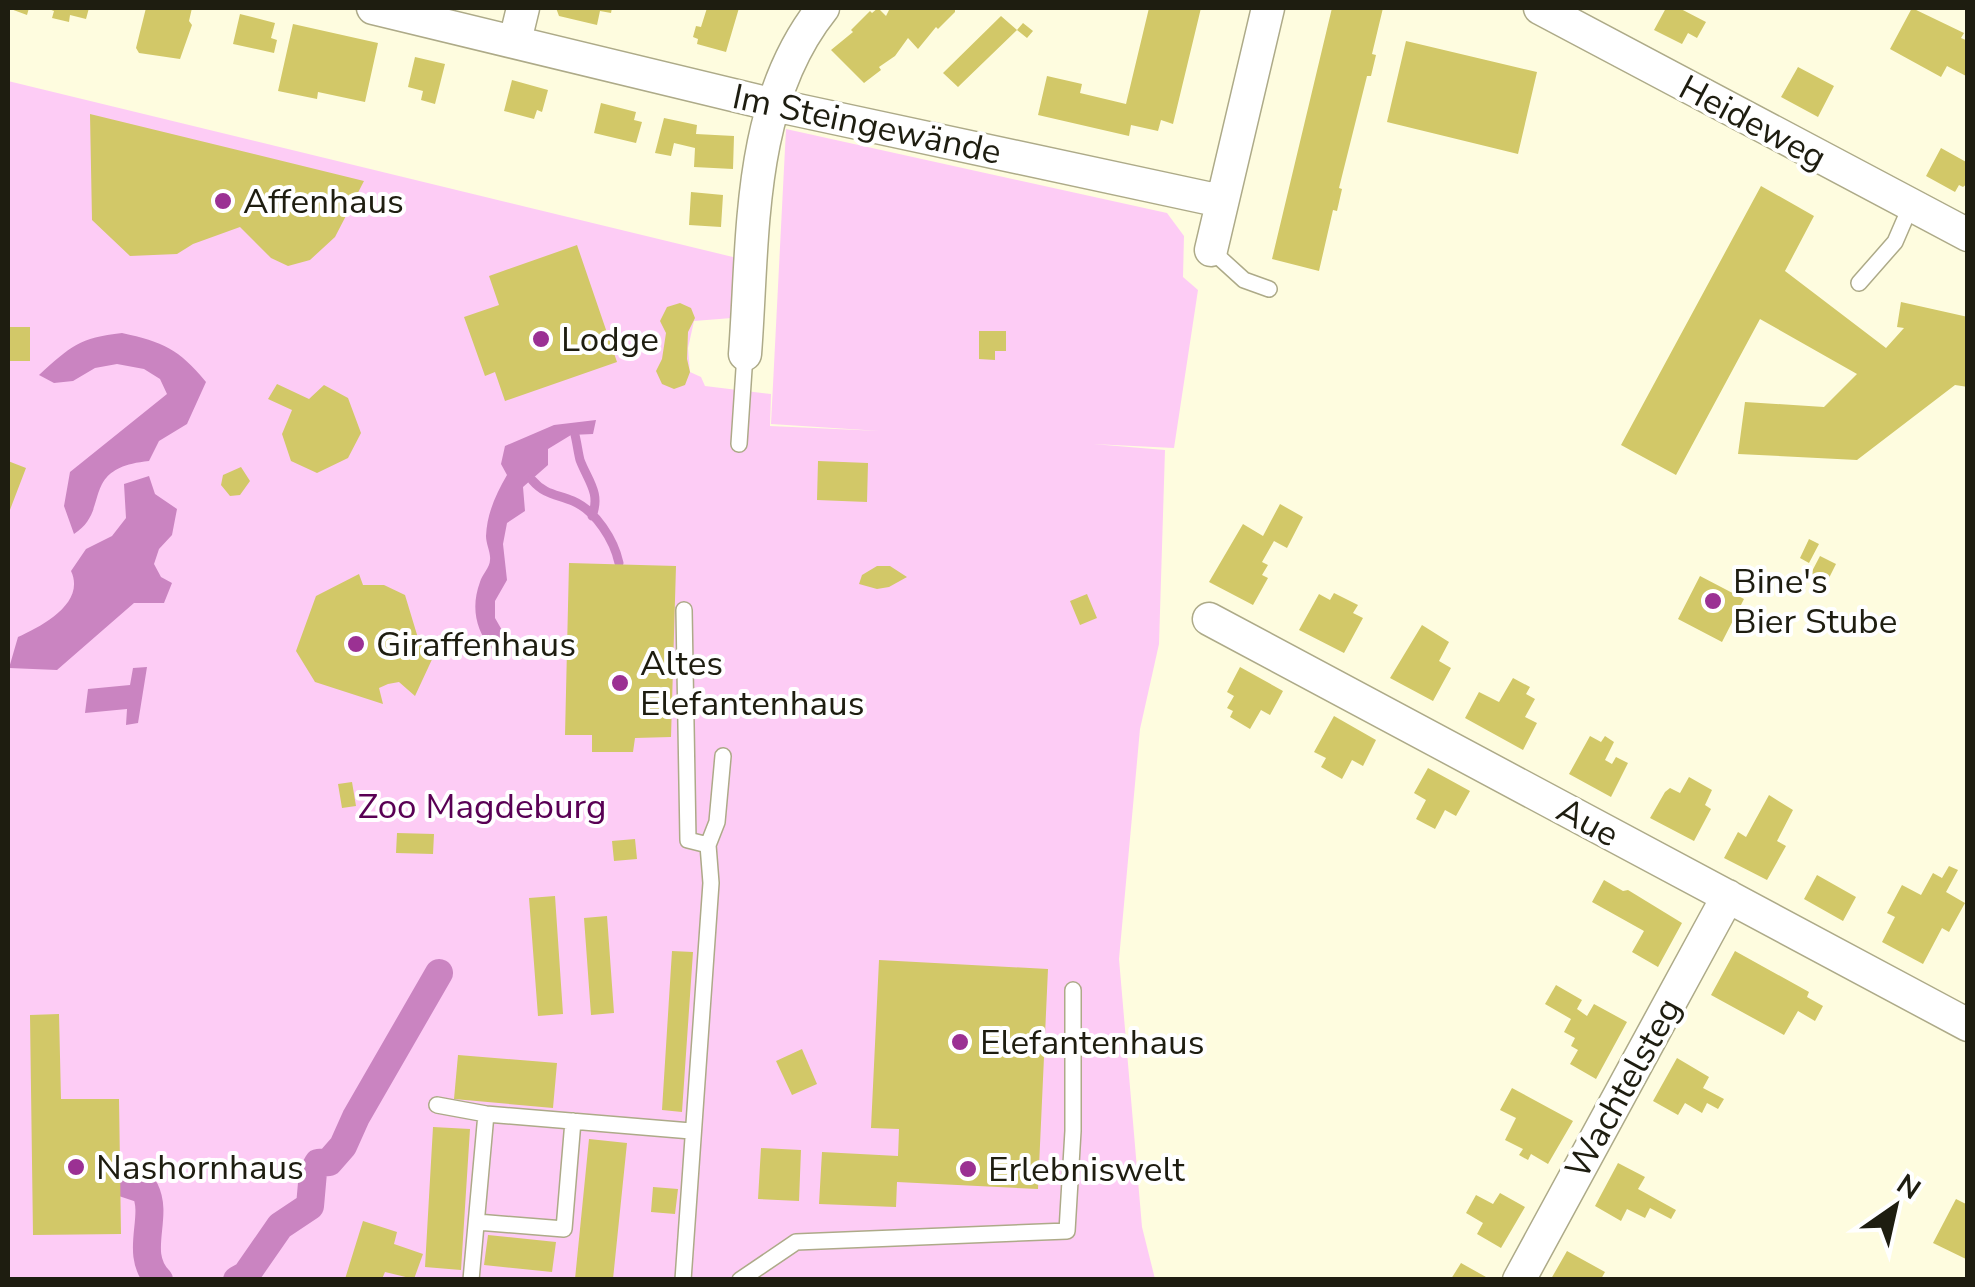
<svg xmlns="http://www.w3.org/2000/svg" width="1975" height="1287" viewBox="0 0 1975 1287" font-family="'Nunito Sans',sans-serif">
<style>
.green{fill:#fdccf5}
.water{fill:#ca84c1}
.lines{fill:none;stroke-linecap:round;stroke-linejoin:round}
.stream{stroke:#ca84c1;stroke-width:9}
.canal{stroke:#ca84c1;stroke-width:28}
.building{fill:#d2c868}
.lane-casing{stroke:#adaa88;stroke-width:18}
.street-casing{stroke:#adaa88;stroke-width:35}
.lane{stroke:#fff;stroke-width:15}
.street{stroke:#fff;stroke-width:32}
.poi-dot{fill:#9b3193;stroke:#fff;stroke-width:4}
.labels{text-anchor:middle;stroke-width:8;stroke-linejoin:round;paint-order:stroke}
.street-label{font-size:35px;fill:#1e1d10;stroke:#fff}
.poi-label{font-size:35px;fill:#1e1d10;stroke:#fff;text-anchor:start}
.park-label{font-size:35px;fill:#590054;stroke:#fff}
</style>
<rect width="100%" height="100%" fill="#fefcdf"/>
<path class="green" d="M8,81L737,258L732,318L694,321L688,348L690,372L701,377L705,386L771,394L770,426L880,431L771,424L786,129L1167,213L1184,236L1183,277L1198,290L1174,448L1093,444L1165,450L1159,644L1140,729L1119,959L1142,1227L1155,1279H8Z"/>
<path class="water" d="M122,333C163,342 179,349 206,382L187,424L159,441L149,461C78,468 112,510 74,534L64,506L70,472L167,394L160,379L144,369L117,364L95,368L73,381L54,383L39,375C71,346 79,338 122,333Z
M596,420L593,434L571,435L548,449V465L523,487L525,511L507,523L503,544L507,580L495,601V618L510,644L492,649C475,630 471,606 480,582C482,575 490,567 490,560C491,553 486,544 486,536C487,513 496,494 507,475L501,464L505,446L554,425Z
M149,476L155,494L177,509L172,535L159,549L154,564L161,577L172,583L164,603H134L57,670L9,668L18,637C42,626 86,603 71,571L86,549L112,536L126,518L124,484Z
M147,667L138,723L126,725L127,709L85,713L88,689L130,685L133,668Z"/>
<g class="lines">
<path class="stream" d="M575,435C577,443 578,452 580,460C588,481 601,493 592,516
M532,480C545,495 556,494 573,501C596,511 614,540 619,563"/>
<path class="canal" d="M124,1183L145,1190C159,1218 133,1253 159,1280
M237,1280L246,1275L280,1226L310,1206L313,1172L318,1163L329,1162L343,1146L356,1117L439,973"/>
</g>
<path class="building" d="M8,8H29L27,15Z
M46,8H89L86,19L70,15L69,22L52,18L54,11Z
M146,8H192L189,21L192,25L180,59L139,53L136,48Z
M556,8H612L611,13L600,11L597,25L559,16Z
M707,8H739L726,52L697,44L698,39L693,37L696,26L701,27Z
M878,8L886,16L890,8H955V12L938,29L936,27L918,49L908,38L895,56L879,67L881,70L864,83L831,50L853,32L851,30L870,11L872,13Z
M1149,8H1201L1173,124L1161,120L1158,131L1131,125L1129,136L1038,115L1047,76L1082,84L1080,93L1126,104Z
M1332,8H1383L1372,54L1376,55L1371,76H1367L1339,188L1342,189L1337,211L1333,210L1319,271L1272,259Z
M1666,8H1679L1706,22L1697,38L1688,33L1682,44L1654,30Z
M1912,8L1964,33L1961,38L1968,41V77L1947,66L1941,77L1890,49Z
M240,14L275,23L271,38L277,40L274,53L233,44Z
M1001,16L1017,30L958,87L943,73Z
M1023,23L1033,31L1027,38L1017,30Z
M293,24L378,43L365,102L318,92L317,99L278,91Z
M1406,41L1537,72L1518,154L1387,122Z
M415,57L445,64L435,104L421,100L423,91L408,87Z
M1798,67L1834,86L1818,117L1781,97Z
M512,80L548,90L542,112L537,110L534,119L504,111Z
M601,103L636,112L634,120L642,122L636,143L594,133Z
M90,114L364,181L335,237L310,260L288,266L271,258L240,227L193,244L177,254L130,256L92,220Z
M664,118L697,125L696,134L734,136L733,169L694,167L695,148L674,143L671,156L655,153Z
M1941,148L1968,163V183L1963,187L1959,185L1955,192L1926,176Z
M1761,186L1814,216L1785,271L1886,348L1904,328L1897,327L1901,302L1968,317V387L1955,385L1857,460L1738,454L1745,402L1824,407L1857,374L1760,319L1676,475L1621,445Z
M691,192L723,195L721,227L689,225Z
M577,245L617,362L505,401L495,372L485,376L464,317L499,305L489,276Z
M680,303L691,308L695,318L688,332L687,359L690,372L685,385L674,389L662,384L656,371L662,359L666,333L660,321L667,307Z
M8,327H30V361H8Z
M979,331H1006V351H995V360L979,359Z
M277,384L309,399L324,385L348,398L361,433L348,458L317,473L291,461L282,434L292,410L268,399Z
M8,461L26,468L8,515Z
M818,461L868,463L867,502L817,500Z
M241,467L250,481L240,495L230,496L221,485L223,475Z
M1280,504L1303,517L1287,548L1274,541L1262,562L1268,565L1262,575L1268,578L1253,605L1209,582L1243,524L1263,536Z
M1809,539L1819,544L1809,563L1800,558Z
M1820,556L1836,564L1825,586L1809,577Z
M569,563L676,566L671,737L635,738L633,752H592V735H565Z
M877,566H890L907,577L889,587L877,589L859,584L862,575Z
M359,574L363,585H384L405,595L418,638L441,640L415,696L399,682L388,684L379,688L383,704L315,682L296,651L316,596Z
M1700,576L1744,599L1722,642L1678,619Z
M1334,593L1358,605L1353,613L1363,618L1344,653L1299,630L1319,594L1330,600Z
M1087,594L1097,618L1080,625L1070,601Z
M1422,625L1449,642L1439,661L1451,668L1433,701L1390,678Z
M1240,667L1283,691L1270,715L1261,710L1250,729L1230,717L1233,711L1227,708L1234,696L1227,692Z
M1513,678L1530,687L1526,694L1535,699L1525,717L1537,723L1523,750L1465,718L1479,692L1499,702Z
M1334,716L1376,740L1363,766L1352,760L1342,779L1321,767L1326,758L1314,752Z
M1590,736L1601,742L1605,736L1614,742L1605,760L1612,764L1616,757L1628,763L1611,797L1569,774Z
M1428,768L1470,791L1456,816L1445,810L1435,829L1416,819L1426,800L1414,793Z
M1689,777L1712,790L1705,805L1711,809L1694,841L1650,818L1665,792L1670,788L1680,793Z
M352,782L356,806L342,808L338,784Z
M1769,795L1793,810L1777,841L1786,846L1767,880L1724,858L1738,832L1746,837Z
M397,833L434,834L433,854L396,853Z
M635,839L637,859L614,861L612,841Z
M1949,866L1958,870L1946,892L1965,903L1949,932L1942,928L1923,964L1882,942L1895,917L1887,913L1902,885L1921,895L1933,873L1942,878Z
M1817,875L1856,897L1843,921L1804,899Z
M1604,880L1623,891L1628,890L1682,923L1658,967L1632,952L1644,931L1592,902Z
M555,896L563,1014L538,1016L529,898Z
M607,916L614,1013L591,1015L584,918Z
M672,951L693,952L682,1112L662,1110Z
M1735,951L1809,992L1807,997L1823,1006L1815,1021L1798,1011L1784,1035L1711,995Z
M879,960L1048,969L1038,1189L897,1182L896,1207L819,1204L822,1152L898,1156L899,1129L871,1128Z
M1556,985L1582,1000L1577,1009L1587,1016L1594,1004L1627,1022L1596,1079L1570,1064L1578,1050L1571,1046L1575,1038L1564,1032L1571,1019L1545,1004Z
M59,1014L61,1099H119L121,1234L33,1235L30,1015Z
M802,1049L817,1084L792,1095L776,1061Z
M458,1055L557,1063L553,1108L454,1099Z
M1677,1058L1709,1077L1703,1088L1724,1099L1718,1109L1707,1103L1702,1113L1685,1103L1678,1115L1653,1101Z
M1512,1088L1573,1121L1548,1164L1531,1154L1528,1160L1519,1155L1523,1149L1505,1140L1516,1118L1500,1110Z
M433,1127L470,1129L461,1270L425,1267Z
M589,1139L627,1143L613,1279H575Z
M761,1148L801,1150L799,1201L758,1199Z
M1618,1163L1645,1177L1638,1189L1676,1210L1671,1219L1650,1208L1645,1218L1627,1209L1621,1221L1595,1206Z
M653,1187L678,1189L675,1214L651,1212Z
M1500,1193L1525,1207L1501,1248L1477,1234L1483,1223L1466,1213L1476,1195L1493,1204Z
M1956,1199L1968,1205V1260L1933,1243Z
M363,1221L397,1232L394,1244L423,1254L414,1279L385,1272L382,1279H345Z
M488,1235L556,1242L552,1272L484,1265Z
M1567,1251L1605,1272L1601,1279H1551Z
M1461,1263L1486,1277L1484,1279H1451Z"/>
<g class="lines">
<defs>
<path id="lane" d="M1211,250L1244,280L1269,289
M1859,283L1895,242L1911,205
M739,444L745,354
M684,610L688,840L708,845
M437,1105L486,1114L691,1131
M477,1222L564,1229L573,1121
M471,1280L486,1114
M683,1280L711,883L708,845L717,822L723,756
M740,1280L796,1242L1067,1231L1073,1131V990"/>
<path id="street" d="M373,8L774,105L1221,201
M1540,8L1968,235
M515,41L523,8
M1211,250L1268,8
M745,354C754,238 746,104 823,8
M1209,619L1968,1025
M1519,1280L1728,896"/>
</defs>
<use href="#lane" class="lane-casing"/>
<use href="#street" class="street-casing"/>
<use href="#lane" class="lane"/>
<use href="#street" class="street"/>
</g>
<g class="poi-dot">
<circle cx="223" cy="201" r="10"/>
<circle cx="541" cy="339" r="10"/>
<circle cx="1713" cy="601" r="10"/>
<circle cx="356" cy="644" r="10"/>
<circle cx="620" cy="683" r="10"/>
<circle cx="960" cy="1042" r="10"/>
<circle cx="76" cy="1167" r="10"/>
<circle cx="968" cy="1169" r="10"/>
</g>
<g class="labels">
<g class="street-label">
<text transform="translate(1753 122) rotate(28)" y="12">Heideweg</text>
<text transform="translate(867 124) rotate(12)" y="12">Im Steingewände</text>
<text transform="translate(1588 822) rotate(28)" y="12">Aue</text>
<text transform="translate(1623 1088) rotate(-61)" y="12">Wachtelsteg</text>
</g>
<g class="poi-label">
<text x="243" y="213">Affenhaus</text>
<text x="561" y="351">Lodge</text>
<text x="1733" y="593">Bine's<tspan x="1733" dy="40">Bier Stube</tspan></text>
<text x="376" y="656">Giraffenhaus</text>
<text x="640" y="675">Altes<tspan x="640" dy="40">Elefantenhaus</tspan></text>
<text x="980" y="1054">Elefantenhaus</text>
<text x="96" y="1179">Nashornhaus</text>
<text x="988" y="1181">Erlebniswelt</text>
</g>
<g class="park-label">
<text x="482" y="818">Zoo Magdeburg</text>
</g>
</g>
<rect width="1975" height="1287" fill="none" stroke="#1e1d10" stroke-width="20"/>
<g transform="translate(1895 1207) rotate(34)" stroke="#ffffff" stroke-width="8" paint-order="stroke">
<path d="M0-8L18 38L0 25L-18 38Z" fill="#1e1d10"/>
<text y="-15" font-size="28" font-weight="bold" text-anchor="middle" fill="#1e1d10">N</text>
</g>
</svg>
